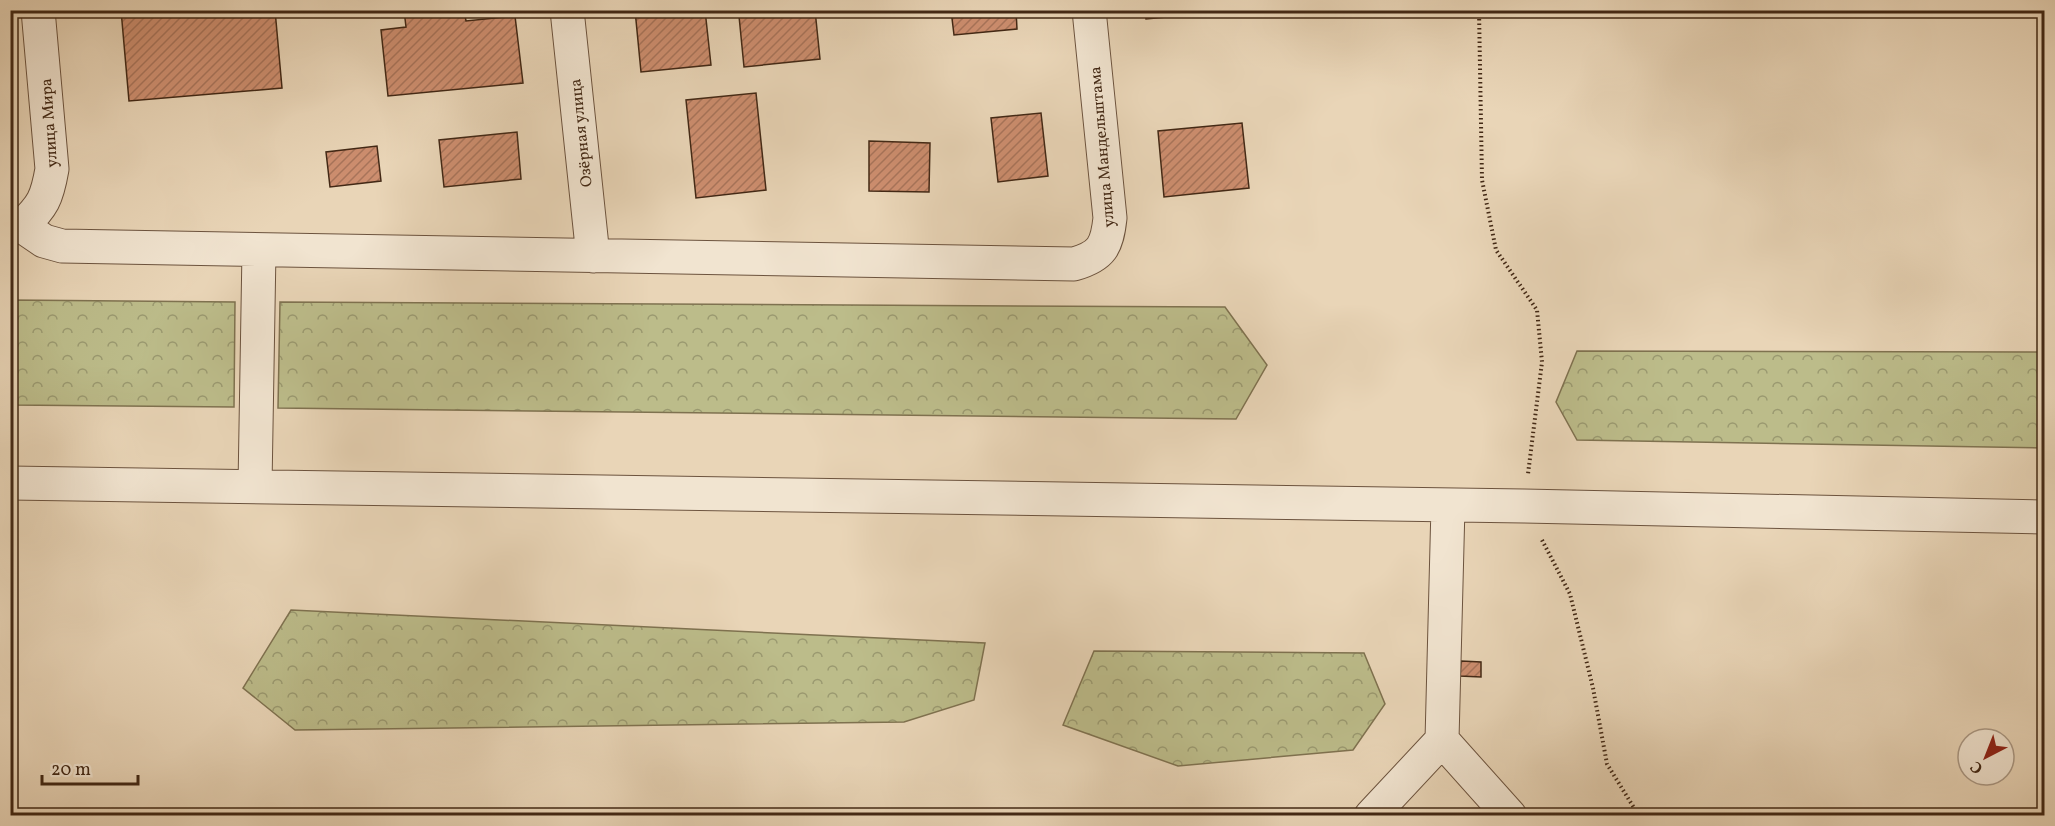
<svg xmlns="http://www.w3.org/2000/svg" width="2055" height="826" viewBox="0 0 2055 826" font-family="Vollkorn,serif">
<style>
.forest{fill:url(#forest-crowns);stroke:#7f7250;stroke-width:1.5}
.building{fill:url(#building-hatch);stroke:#422815;stroke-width:1.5}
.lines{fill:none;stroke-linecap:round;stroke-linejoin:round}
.minor-casing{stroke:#6c533e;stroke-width:35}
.path{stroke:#422815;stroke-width:4;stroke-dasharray:1.5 3;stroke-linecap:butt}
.minor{stroke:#f1e4d0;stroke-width:33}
.labels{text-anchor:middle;stroke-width:6;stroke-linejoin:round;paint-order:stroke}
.street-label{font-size:16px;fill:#422815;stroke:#f1e4d0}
</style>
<defs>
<pattern id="forest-crowns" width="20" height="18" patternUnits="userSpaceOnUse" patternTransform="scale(1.5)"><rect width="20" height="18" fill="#bcbc8a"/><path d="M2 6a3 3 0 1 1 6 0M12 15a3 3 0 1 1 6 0" fill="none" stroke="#9a9970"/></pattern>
<pattern id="building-hatch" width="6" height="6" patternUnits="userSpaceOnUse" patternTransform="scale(1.5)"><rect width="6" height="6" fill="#cd8e6f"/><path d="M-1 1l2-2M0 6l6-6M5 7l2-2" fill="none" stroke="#a8745a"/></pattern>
</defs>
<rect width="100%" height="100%" fill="#e9d5b7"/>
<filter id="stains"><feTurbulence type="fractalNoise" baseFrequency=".00333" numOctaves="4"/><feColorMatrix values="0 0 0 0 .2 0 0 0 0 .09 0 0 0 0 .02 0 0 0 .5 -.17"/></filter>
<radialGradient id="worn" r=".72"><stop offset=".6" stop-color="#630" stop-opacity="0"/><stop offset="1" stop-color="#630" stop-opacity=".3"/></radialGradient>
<path class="forest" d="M11,300L235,302L234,407L11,405Z
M280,302L1225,307L1267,365L1236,419L278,408Z
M1577,351L2044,352V448L1577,440L1556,402Z
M291,610L985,643L974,700L904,722L295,730L243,688Z
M1094,651L1364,653L1385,704L1353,750L1178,766L1063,725Z"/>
<path class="building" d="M121,10H275L282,88L129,101Z
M404,10H464L466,21L515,16L523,83L388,96L381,30L406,27Z
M635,10H705L711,65L641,72Z
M770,10H815L820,59L744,67L739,16L770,13Z
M951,10H1016L1017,29L954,35Z
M1145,10H1231V11L1146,19Z
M756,93L766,190L696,198L686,100Z
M1041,113L1048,176L998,182L991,118Z
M1242,123L1249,188L1164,197L1158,131Z
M517,132L521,179L444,187L439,140Z
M869,141L930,143L929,192L869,191Z
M377,146L381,181L330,187L326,152Z
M1461,661L1481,662V677L1460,676Z"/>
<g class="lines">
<defs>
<path id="minor" d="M567,10L593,256
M10,226H22L44,241L62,246L1074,264C1102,256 1107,246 1110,218L1089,10
M22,226C43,206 47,198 52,169L38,10
M10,483L1524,506L2044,517
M255,486L259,250
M1442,740L1448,506
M1442,740L1510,816
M1371,816L1442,740"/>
</defs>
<use href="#minor" class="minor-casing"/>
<path class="path" d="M1479,10L1482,180L1496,250L1537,310L1542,362L1528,474
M1542,540L1570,594L1593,688L1607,764L1639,816"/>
<use href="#minor" class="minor"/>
</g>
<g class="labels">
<g class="street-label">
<text transform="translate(48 123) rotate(-94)" y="6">улица Мира</text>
<text transform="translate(580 133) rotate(-96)" y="6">Озёрная улица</text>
<text transform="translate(1101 147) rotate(-95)" y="6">улица Мандельштама</text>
</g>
</g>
<rect width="2055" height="826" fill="none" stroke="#e9d5b7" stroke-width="36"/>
<rect x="12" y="12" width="2031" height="802" fill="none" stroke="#422815" stroke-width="3"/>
<rect x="18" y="18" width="2019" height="790" fill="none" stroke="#422815" stroke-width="1.5"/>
<g transform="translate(1986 757) rotate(222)"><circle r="28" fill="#f1e4d0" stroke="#ab9985" stroke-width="1.5"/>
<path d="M0-4.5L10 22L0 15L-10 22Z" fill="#8f2418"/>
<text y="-9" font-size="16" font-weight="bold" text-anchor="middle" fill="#422815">С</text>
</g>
<path d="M42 775v9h96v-9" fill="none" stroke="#422815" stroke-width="3"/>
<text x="51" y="775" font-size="18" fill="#422815" stroke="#f1e4d0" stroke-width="4.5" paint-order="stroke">20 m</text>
<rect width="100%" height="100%" filter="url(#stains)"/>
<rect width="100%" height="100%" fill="url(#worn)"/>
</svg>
